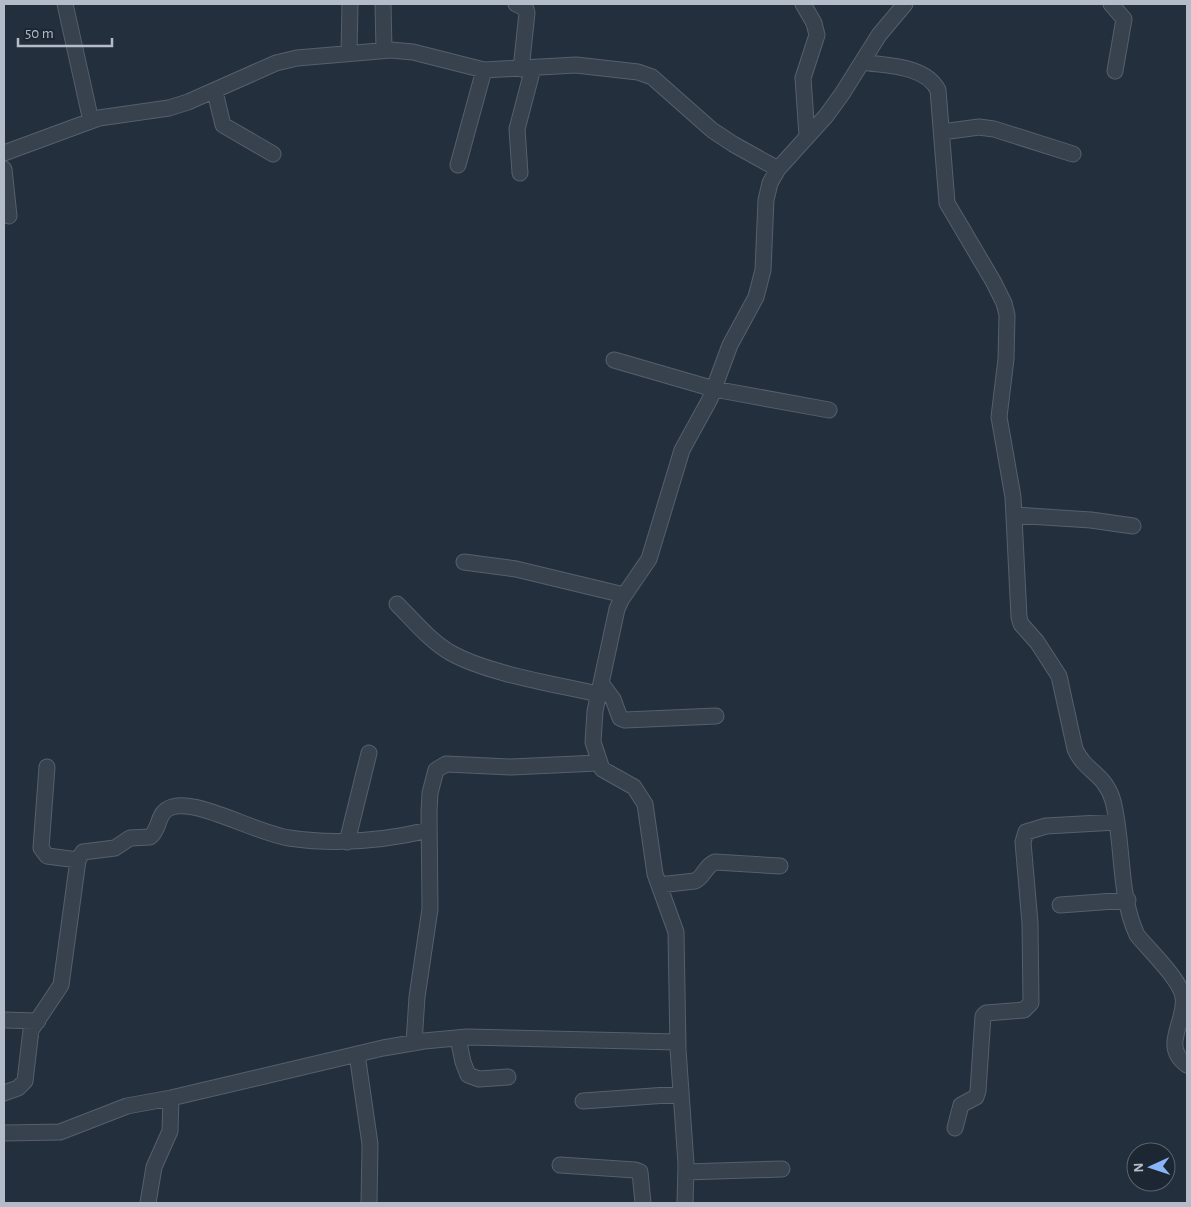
<svg xmlns="http://www.w3.org/2000/svg" width="1191" height="1207" viewBox="0 0 1191 1207" font-family="'Alegreya Sans',sans-serif">
<style>
.lines{fill:none;stroke-linecap:round;stroke-linejoin:round}
.minor-casing{stroke:#565f6c;stroke-width:17}
.minor{stroke:#38414e;stroke-width:15}
</style>
<rect width="100%" height="100%" fill="#242f3e"/>
<g class="lines">
<defs>
<path id="minor" d="M65,4L91,121
M383,4L384,50
M516,4L526,9L527,13L521,69
M803,4L814,23L817,35L803,78L807,136
M1111,4L1124,19L1115,71
M349,53L350,4
M862,62C887,66 925,65 938,90L947,203L993,281L1004,303L1007,315L1006,359L999,417L1013,497L1019,617L1021,624L1037,642L1059,676L1075,749C1085,772 1105,773 1113,801C1124,845 1118,894 1137,935C1149,950 1180,979 1183,997C1187,1021 1160,1046 1187,1065
M215,92L223,125L273,154
M942,132L979,127L994,129L1073,154
M4,153L99,118L169,108L188,102L276,63L297,58L391,50L413,52L484,70L576,65L638,72L652,77L712,130L733,144L778,169
M458,165L484,70
M4,169L9,216
M520,173L517,129L533,68
M614,360L714,389L829,410
M1014,515L1091,520L1133,526
M464,562L516,569L624,595
M397,604C413,620 431,642 451,653C489,674 555,684 598,694
M601,683L613,699L620,718L625,720L716,716
M47,767L41,848L47,856L78,860
M347,842L369,753
M659,885L695,881C704,877 705,866 715,862L780,866
M1060,905L1128,900
M4,1020L38,1021
M458,1038L463,1062L468,1075L479,1079L508,1077
M414,1043L417,997L430,909L429,812L430,793L436,770L446,764L511,767L598,763
M357,1054L370,1144L369,1203
M4,1093L18,1088L25,1081L31,1030L61,985L78,860L83,852L115,848L130,838L150,837C161,829 156,812 172,807C198,799 256,833 289,838C336,845 383,841 429,830
M583,1101L681,1094
M955,1128L961,1105L976,1097L978,1091L983,1016L986,1013L1024,1010L1031,1003L1030,923L1023,842L1026,832L1046,826L1117,822
M4,1133L60,1132L127,1106L171,1098L383,1048L424,1041L467,1037L677,1042
M560,1165L635,1170L640,1172L643,1203
M686,1172L782,1169
M148,1203L154,1167L170,1131L171,1098
M685,1203L686,1164L678,1049L676,932L655,874L645,804L634,787L602,769L593,742L595,711L617,609L621,600L649,559L682,450L710,399L730,345L756,297L763,270L766,200L770,183L778,169L826,116L842,94L879,35L905,4"/>
</defs>
<use href="#minor" class="minor-casing"/>
<use href="#minor" class="minor"/>
</g>
<rect width="1191" height="1207" fill="none" stroke="#b4bcc9" stroke-width="10"/>
<g transform="translate(1151 1167) rotate(267)"><circle r="24" fill="#1d2633" stroke="#59626f"/>
<path d="M0-4L9 19L0 12L-9 19Z" fill="#8ab4f8"/>
<text y="-8" font-size="14" font-weight="bold" text-anchor="middle" fill="#b4bcc9">N</text>
</g>
<path d="M18 38v8h94v-8" fill="none" stroke="#b4bcc9" stroke-width="2.5"/>
<text x="25" y="38" font-size="15" fill="#b4bcc9" stroke="#1d2633" stroke-width="4" paint-order="stroke">50 m</text>
</svg>
